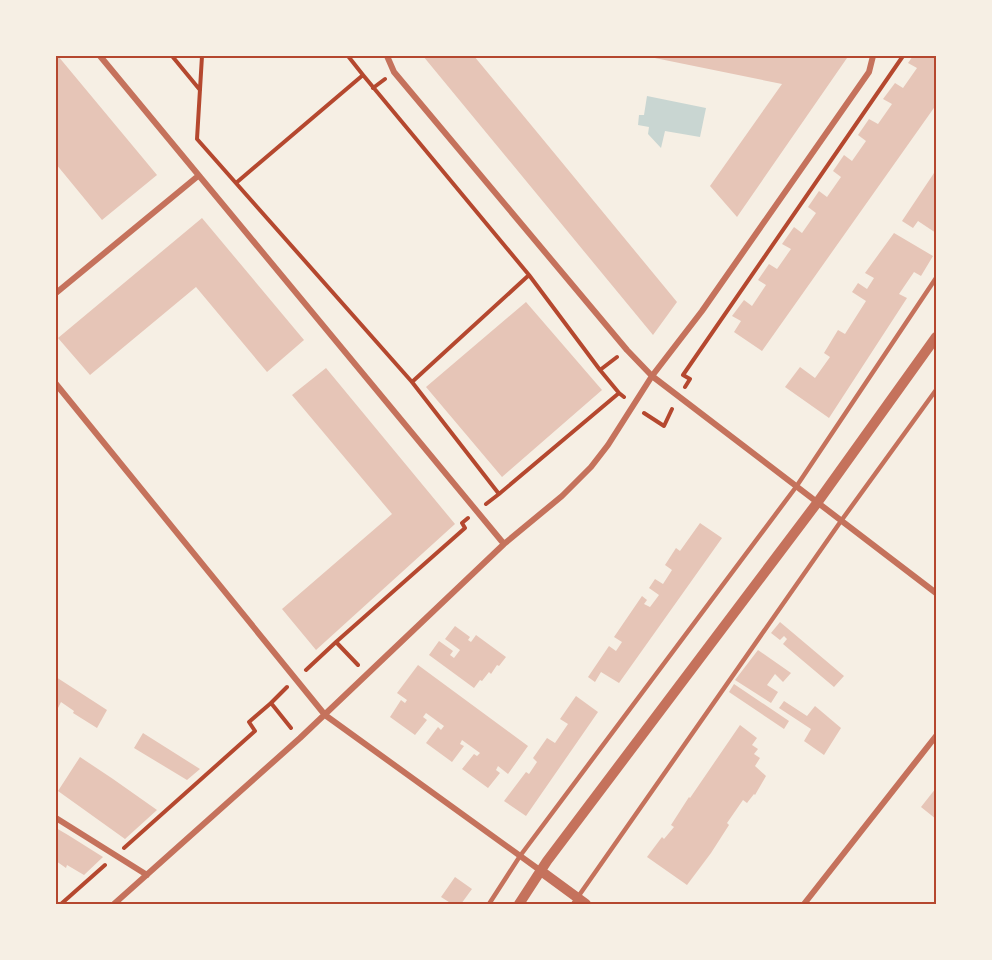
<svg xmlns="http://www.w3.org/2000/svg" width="992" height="960" viewBox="0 0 992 960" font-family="'Work Sans',sans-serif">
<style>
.water{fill:#c9d6d2}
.building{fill:#e6c5b7}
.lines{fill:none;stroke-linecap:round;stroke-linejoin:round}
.path{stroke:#b5482f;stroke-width:4}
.service{stroke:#c5725c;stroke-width:4.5}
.minor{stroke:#c5725c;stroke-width:6}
.tertiary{stroke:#c5725c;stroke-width:10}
.neatline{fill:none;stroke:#b5482f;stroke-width:2}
</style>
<rect width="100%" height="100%" fill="#f6efe4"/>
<path class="water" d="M647,96L706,108L700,137L665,131L661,148L648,134L649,127L638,125L639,115H644Z"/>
<path class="building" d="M56,56H58L157,175L102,220L56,164Z
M423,56H474L560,160L677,302L653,335Z
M645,56H834L847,58L737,217L710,186L782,84Z
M913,56H936V105L762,351L734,332L741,321L732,316L744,300L752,306L766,285L758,280L769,264L777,269L791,249L782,244L794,227L802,233L816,213L808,207L819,191L827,197L841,177L833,171L844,155L852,161L866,141L858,135L869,119L878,124L892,104L883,99L895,83L903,88L917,68L908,63Z
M936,170V233L918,221L913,228L902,221Z
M202,218L304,340L267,372L196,287L90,375L58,338Z
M894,233L933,256L921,276L914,272L899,294L907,298L829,418L785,387L800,367L815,378L830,357L824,353L838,330L845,334L866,301L852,292L858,283L867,289L874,278L865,273Z
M526,302L602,390L502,477L426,387Z
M326,368L455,524L316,650L282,609L392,514L292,395Z
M700,523L722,538L619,683L601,672L595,682L588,677L609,646L616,651L622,642L614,637L642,596L647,600L644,604L650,607L659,595L649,588L655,579L663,584L672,570L665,565L676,548L680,551Z
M780,622L844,676L834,687L783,644L787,639L784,636L780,640L771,633Z
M455,626L470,637L468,640L471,642L476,635L506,657L499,666L497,665L491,674L489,672L482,681L480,680L474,688L429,655L439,641L453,651L450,655L454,658L460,650L445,639Z
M758,650L791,673L783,682L775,674L767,685L778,692L771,703L735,680Z
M418,665L528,746L508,774L498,766L496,770L500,773L488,788L462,769L474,754L477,756L480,753L462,740L460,744L464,746L452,762L426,743L438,727L441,730L444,726L426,713L423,717L427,720L415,735L390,717L401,700L405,703L407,700L397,693Z
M56,677L107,710L97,728L73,713L74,711L61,702L58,708L56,706Z
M734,684L789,721L784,729L729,692Z
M576,696L598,712L526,816L504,801L526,772L529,774L537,762L533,758L547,738L555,743L568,724L560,719Z
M784,701L807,716L815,706L841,728L824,755L804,741L811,729L779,708Z
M740,725L757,738L752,745L758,749L754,754L760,758L755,766L766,776L755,795L754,794L747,803L743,800L727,823L729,825L711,853L687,885L647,857L662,837L664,839L674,827L671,825L689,797L690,798Z
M143,733L200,769L187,780L134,748Z
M80,757L113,779L157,810L125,839L58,791Z
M936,788V819L921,807Z
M56,828L68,835L103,857L84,875L67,865L66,868L56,861Z
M455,877L472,889L461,904H452L441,897Z"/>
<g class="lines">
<path class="path" d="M172,56L200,90
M202,56L197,139L412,382L529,275L363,75L236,183
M348,56L363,75
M373,88L385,79
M529,275L600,370
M617,357L600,370L619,393
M412,382L499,494L486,504
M685,387L690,379L683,375L903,56
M644,413L664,426L672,409
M499,494L619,393L624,397
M358,665L336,642L465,528L462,523L468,518
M306,670L336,642
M287,687L271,703L291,728
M124,848L255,731L249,722L271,703
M61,904L105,865"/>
<path class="service" d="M489,904L520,856L796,487L936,278
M573,904L841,521L936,390"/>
<path class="minor" d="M100,56L504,544
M387,56L394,72L627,350L652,376L936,593
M56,293L198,176
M56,384L325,715L541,871
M56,818L147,875
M114,904L300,738L504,544L562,496L591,467L608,445L652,376L702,311L869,72L873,56
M804,904L936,736"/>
<path class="tertiary" d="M541,871L586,904
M519,904L547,861L817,503L936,337"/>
</g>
<rect width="992" height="960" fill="none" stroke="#f6efe4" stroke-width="114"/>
<rect x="57" y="57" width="878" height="846" class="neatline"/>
</svg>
